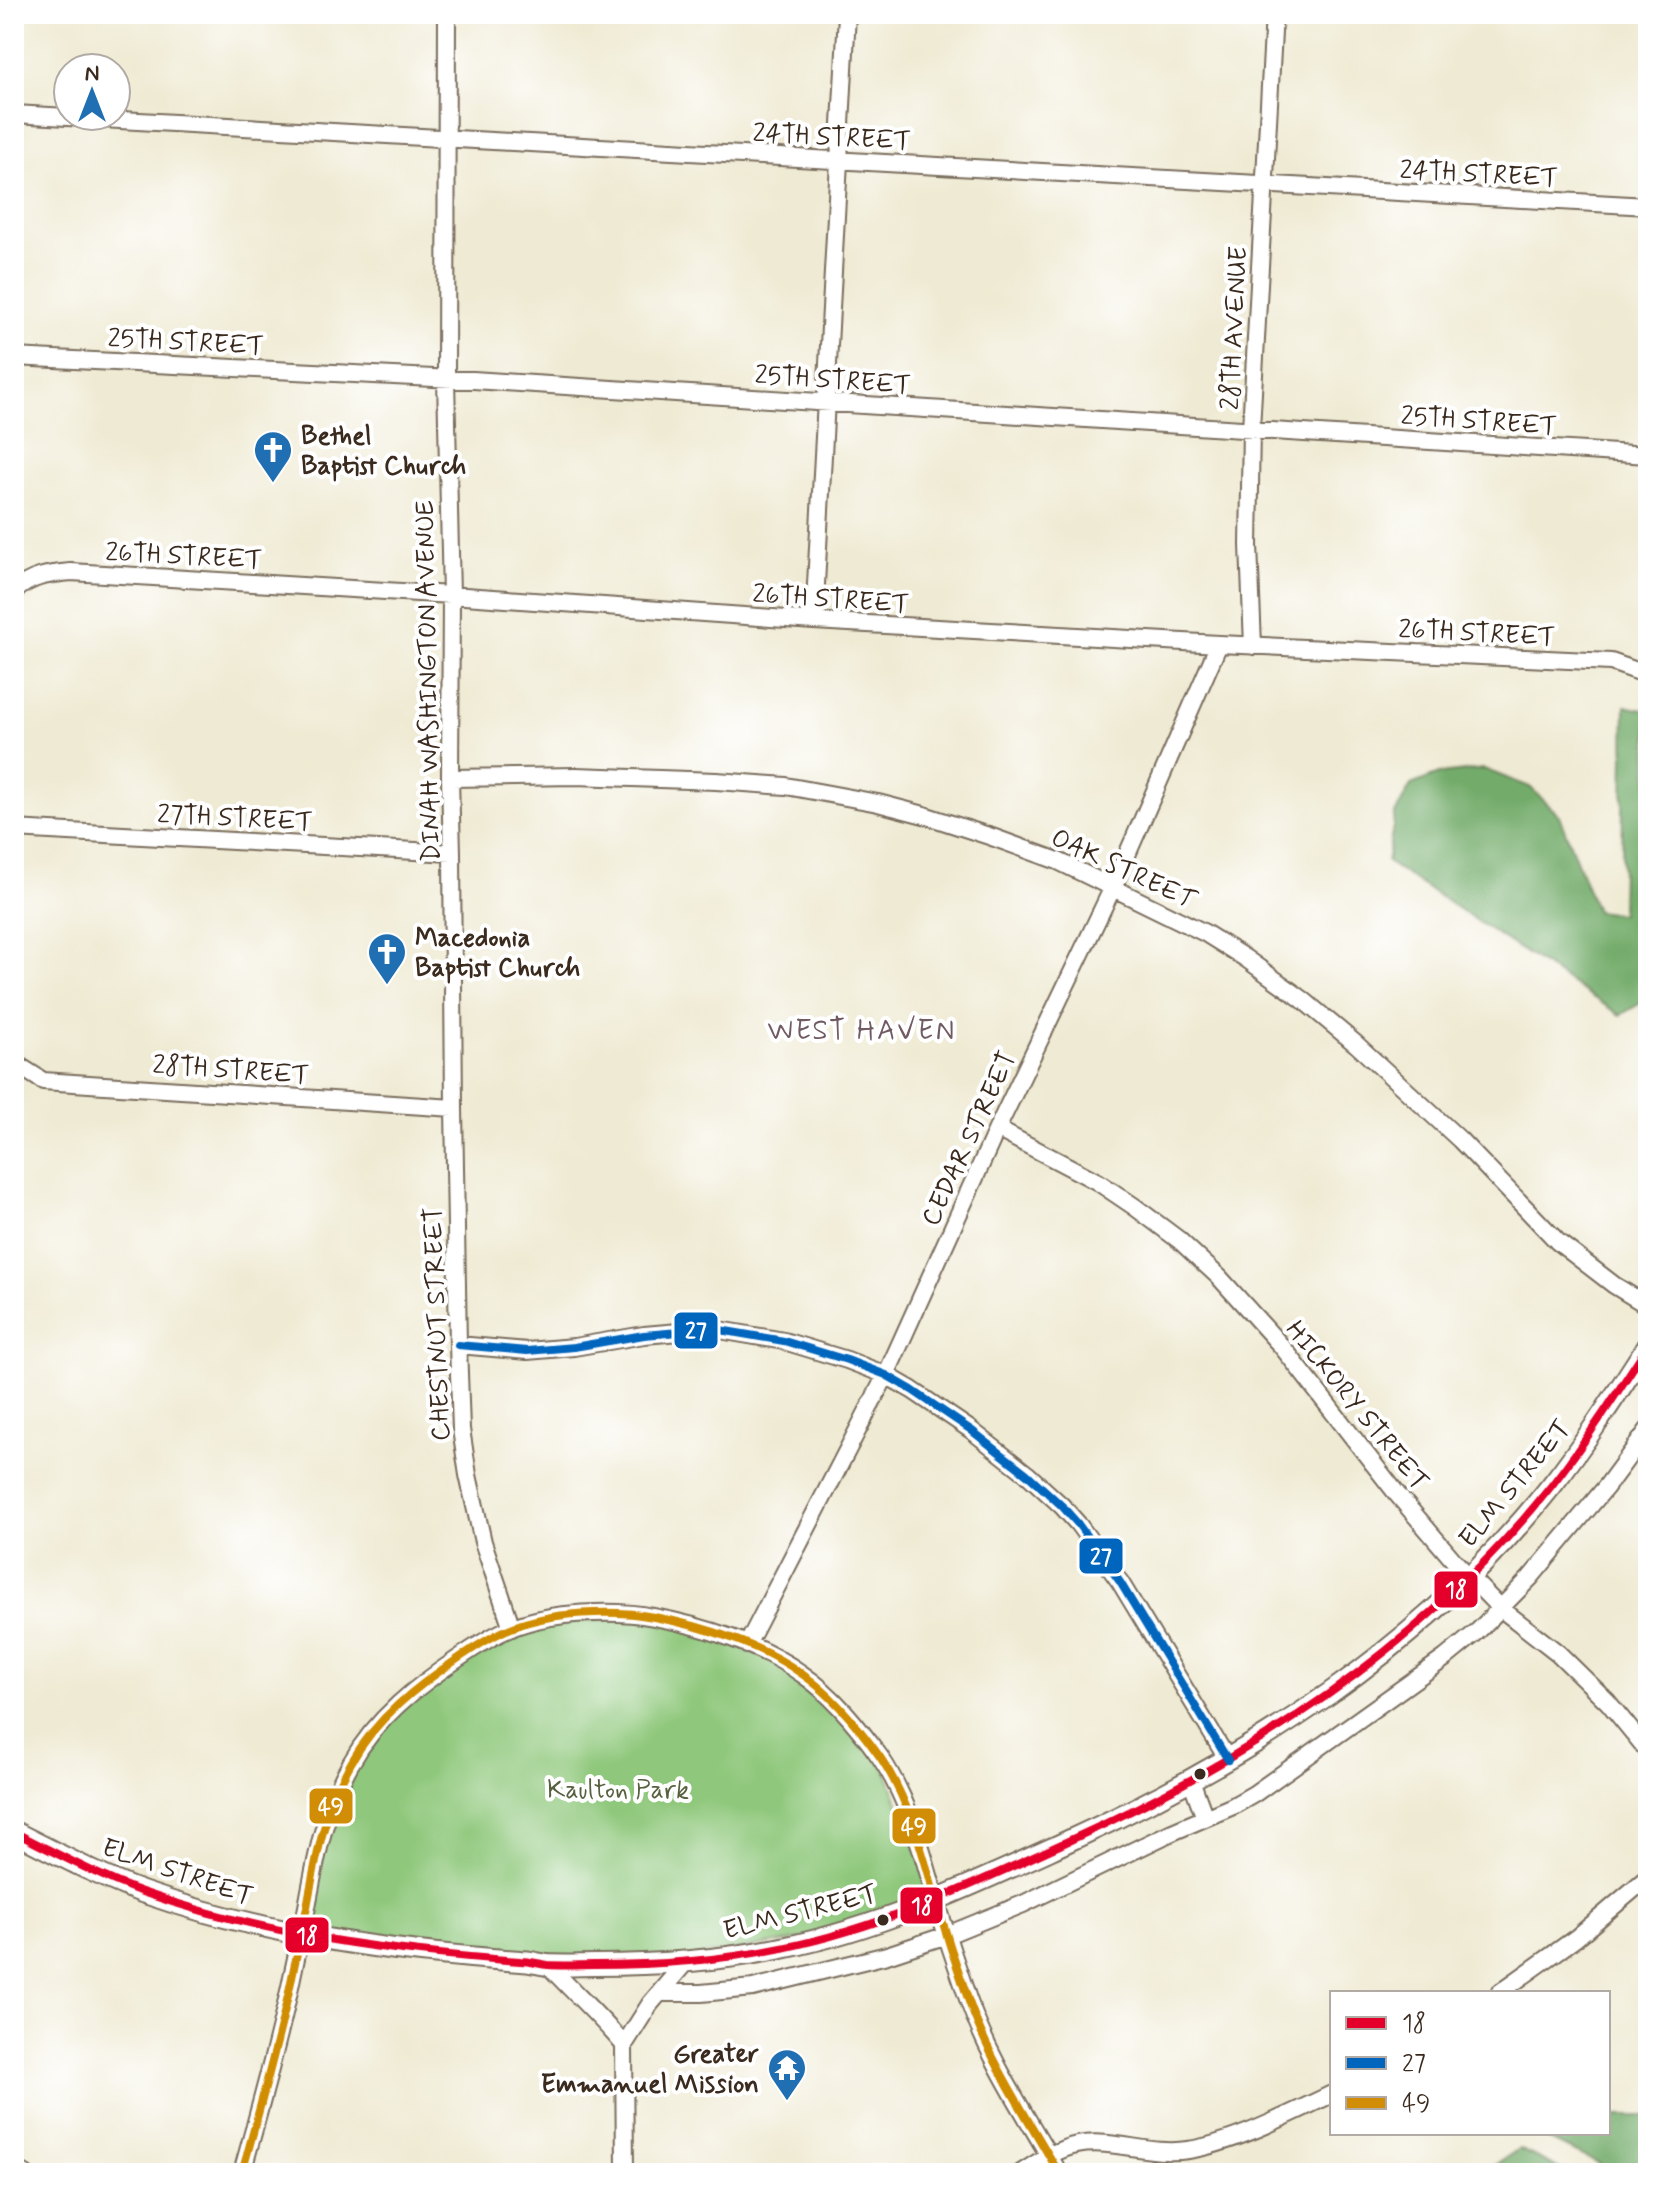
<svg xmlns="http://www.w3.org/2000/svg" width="1662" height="2187" viewBox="0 0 1662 2187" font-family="Mynerve,sans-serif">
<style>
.green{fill:#8fc87b;stroke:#65794c;stroke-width:2}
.forest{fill:#73ac6b;stroke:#576b44;stroke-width:2}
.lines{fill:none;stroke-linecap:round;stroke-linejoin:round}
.minor-casing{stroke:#7a6d5d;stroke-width:20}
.tertiary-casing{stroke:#7a6d5d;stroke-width:24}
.minor{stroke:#fff;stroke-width:16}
.tertiary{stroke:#fff;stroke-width:20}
.bus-1-casing{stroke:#fff;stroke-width:14}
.bus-2-casing{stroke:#fff;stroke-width:14}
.bus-3-casing{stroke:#fff;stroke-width:14}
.bus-1{stroke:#e4002b;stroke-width:8}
.bus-2{stroke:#0065bd;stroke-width:8}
.bus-3{stroke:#d18d06;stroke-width:8}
.bus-dot{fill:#3b2a1e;stroke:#fff;stroke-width:3}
.labels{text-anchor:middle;stroke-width:8;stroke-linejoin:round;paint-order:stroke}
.street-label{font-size:26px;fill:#3b2a1e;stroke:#fff}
.poi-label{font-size:26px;font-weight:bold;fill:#3b2a1e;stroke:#fff;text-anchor:start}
.park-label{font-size:26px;fill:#58613f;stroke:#fff}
.neighbourhood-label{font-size:28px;letter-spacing:2px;fill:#715b62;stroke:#fff}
.line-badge{stroke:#fff;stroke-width:3}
.badge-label{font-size:22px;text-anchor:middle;font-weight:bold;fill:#fff}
</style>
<rect width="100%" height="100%" fill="#fff"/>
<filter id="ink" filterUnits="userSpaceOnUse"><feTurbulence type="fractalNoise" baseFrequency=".0125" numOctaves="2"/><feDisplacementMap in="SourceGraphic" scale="16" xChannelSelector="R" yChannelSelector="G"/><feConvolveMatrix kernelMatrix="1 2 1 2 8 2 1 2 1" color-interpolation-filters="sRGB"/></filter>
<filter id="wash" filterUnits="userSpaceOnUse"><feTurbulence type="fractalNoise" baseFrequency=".006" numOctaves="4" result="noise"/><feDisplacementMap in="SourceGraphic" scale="32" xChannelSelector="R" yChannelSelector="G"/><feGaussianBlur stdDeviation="1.8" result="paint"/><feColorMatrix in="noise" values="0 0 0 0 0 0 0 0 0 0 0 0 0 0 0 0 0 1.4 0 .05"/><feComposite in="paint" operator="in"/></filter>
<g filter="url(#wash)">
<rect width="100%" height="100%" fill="#efead3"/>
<path class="green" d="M670,1620L801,1672L881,1758L936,1901L851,1931L645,1965L300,1935L342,1780L413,1691L535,1621Z"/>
<path class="forest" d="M1625,706L1648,711V999L1620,1015L1387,862L1395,814L1411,785L1439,774L1484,769L1530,787L1559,815L1596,911L1621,914Z
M1608,2116H1648V2173H1617L1544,2137L1546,2133H1608Z
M1519,2149L1568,2173H1483Z"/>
</g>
<g filter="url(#ink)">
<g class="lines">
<defs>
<path id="minor" d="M447,14L446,379L451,595L450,778L452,853L454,1108L458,1345L461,1429L468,1475L483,1542L512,1628
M14,114L1648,206
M14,357L473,380L1648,455
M14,592C30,576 49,574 71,572L451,595L814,621L1219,644L1611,662L1648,675
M814,621L847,14
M1253,646L1249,545L1251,429L1274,14
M450,778L576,776L716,781L786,786L878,803L924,815L992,837L1058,861L1205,933L1245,958L1302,999L1356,1044L1460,1140L1558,1242L1614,1285L1648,1306
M14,829L452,853
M14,1058L21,1067L43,1081L454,1108
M997,1129L1098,1182L1135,1207L1179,1240L1219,1277L1284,1349L1397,1494L1455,1562L1500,1608L1558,1653L1608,1702L1648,1751
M458,1345L527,1351L574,1347L644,1335L714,1329L784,1341L847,1360L886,1375L912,1390L971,1430L1027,1474L1062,1506L1078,1524L1120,1582L1228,1760
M747,1645L886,1375L997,1129L1113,887L1219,644
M1191,1780L1205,1818
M548,1965C573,1992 600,2016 624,2045
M661,1993H701L753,1988L887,1955L947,1935L1023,1904L1170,1833L1233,1806L1254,1794L1445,1658L1478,1631L1530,1578L1606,1487L1648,1430
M1499,1993L1576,1938L1648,1877
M624,2045L625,2173
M624,2045L650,2004L684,1964
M14,2169L24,2173
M242,2173C259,2111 278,2044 291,1982C296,1957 302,1932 307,1907C316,1858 325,1807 351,1763C376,1718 417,1686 459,1658C475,1647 493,1635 511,1628C549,1612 614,1609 654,1617C703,1626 762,1645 802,1674C833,1695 858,1726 880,1757C908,1798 922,1850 935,1897C945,1931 956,1965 968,1999C990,2062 1026,2115 1059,2173
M1021,2173C1038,2162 1057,2149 1077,2145C1114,2138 1150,2156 1188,2150C1232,2144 1292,2113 1332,2094"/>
<path id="tertiary" d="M14,1832C56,1853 98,1876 142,1892C265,1935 391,1952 520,1961C530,1961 539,1964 548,1965C564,1966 580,1965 595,1965C659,1965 719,1961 782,1948C881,1928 972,1885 1064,1843C1251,1758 1423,1648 1552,1485C1587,1440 1617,1393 1648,1345"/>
</defs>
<use href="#minor" class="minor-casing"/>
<use href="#tertiary" class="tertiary-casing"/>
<use href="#minor" class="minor"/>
<use href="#tertiary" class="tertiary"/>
<defs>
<path id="bus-1" d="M14,1832C56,1853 98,1876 142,1892C265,1935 391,1952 520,1961C530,1961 539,1964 548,1965C564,1966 580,1965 595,1965C659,1965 719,1961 782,1948C881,1928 972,1885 1064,1843C1251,1758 1423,1648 1552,1485C1587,1440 1617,1393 1648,1345"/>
<path id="bus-2" d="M458,1345L527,1351L574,1347L644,1335L714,1329L784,1341L847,1360L886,1375L912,1390L971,1430L1027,1474L1062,1506L1078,1524L1120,1582L1228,1760"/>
<path id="bus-3" d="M242,2173C259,2111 278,2044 291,1982C296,1957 302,1932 307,1907C316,1858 325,1807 351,1763C376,1718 417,1686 459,1658C475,1647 493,1635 511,1628C549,1612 614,1609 654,1617C703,1626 762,1645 802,1674C833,1695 858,1726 880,1757C908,1798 922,1850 935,1897C945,1931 956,1965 968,1999C990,2062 1026,2115 1059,2173"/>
</defs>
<use href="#bus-1" class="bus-1-casing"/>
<use href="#bus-2" class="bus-2-casing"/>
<use href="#bus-3" class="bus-3-casing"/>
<use href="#bus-1" class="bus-1"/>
<use href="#bus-2" class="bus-2"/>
<use href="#bus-3" class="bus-3"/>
</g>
</g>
<defs>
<symbol id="church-pin" viewBox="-11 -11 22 30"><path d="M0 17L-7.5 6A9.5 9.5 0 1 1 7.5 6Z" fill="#1f6fb2" stroke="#fff"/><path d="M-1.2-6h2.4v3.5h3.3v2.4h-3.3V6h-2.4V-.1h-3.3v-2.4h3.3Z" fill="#fff"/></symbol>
<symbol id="temple-pin" viewBox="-11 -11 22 30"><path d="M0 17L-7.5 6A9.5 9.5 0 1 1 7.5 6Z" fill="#1f6fb2" stroke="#fff"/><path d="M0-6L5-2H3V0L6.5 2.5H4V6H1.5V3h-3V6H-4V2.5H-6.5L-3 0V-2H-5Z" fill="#fff"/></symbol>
</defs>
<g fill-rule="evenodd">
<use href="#church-pin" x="251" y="428" width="44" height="60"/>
<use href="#church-pin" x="365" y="930" width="44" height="60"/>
<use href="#temple-pin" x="765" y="2046" width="44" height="60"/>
</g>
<g class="bus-dot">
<circle cx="1200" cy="1774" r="7"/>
<circle cx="883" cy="1920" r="7"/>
</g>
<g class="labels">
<g class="street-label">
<text transform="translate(832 136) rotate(3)" y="9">24TH STREET</text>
<text transform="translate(1479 173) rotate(3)" y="9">24TH STREET</text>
<text transform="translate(1233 328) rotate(-87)" y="9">28TH AVENUE</text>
<text transform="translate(186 341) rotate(3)" y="9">25TH STREET</text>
<text transform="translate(833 379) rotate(4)" y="9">25TH STREET</text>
<text transform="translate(1479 420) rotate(4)" y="9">25TH STREET</text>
<text transform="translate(184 555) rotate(3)" y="9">26TH STREET</text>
<text transform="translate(831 598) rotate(4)" y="9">26TH STREET</text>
<text transform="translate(1477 632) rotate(3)" y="9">26TH STREET</text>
<text transform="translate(427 681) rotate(-91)" y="9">DINAH WASHINGTON AVENUE</text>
<text transform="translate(235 817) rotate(3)" y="9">27TH STREET</text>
<text transform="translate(1124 868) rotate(25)" y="9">OAK STREET</text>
<text transform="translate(231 1069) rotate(4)" y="9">28TH STREET</text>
<text transform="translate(968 1138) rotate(-65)" y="9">CEDAR STREET</text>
<text transform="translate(436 1324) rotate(-92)" y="9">CHESTNUT STREET</text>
<text transform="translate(1358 1405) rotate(51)" y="9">HICKORY STREET</text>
<text transform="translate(1514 1483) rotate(-50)" y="9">ELM STREET</text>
<text transform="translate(178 1871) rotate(19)" y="9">ELM STREET</text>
<text transform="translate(800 1911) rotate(-14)" y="9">ELM STREET</text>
</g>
<g class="poi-label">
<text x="301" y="444">Bethel<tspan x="301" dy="30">Baptist Church</tspan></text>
<text x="415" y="946">Macedonia<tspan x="415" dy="30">Baptist Church</tspan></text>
<text x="759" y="2062" text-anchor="end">Greater<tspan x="759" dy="30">Emmanuel Mission</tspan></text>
</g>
<g class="park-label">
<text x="618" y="1798">Kaulton Park</text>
</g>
<g class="neighbourhood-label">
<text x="862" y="1039">WEST HAVEN</text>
</g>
</g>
<g class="line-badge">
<rect x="673" y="1311" width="46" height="39" rx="8" fill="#0065bd"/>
<rect x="1078" y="1537" width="46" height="38" rx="8" fill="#0065bd"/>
<rect x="1433" y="1570" width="46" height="39" rx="8" fill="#e4002b"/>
<rect x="308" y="1787" width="46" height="38" rx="8" fill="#d18d06"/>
<rect x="891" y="1807" width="46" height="38" rx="8" fill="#d18d06"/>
<rect x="899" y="1886" width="45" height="39" rx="8" fill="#e4002b"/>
<rect x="284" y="1916" width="46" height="38" rx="8" fill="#e4002b"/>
</g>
<g class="badge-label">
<text x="696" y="1338">27</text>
<text x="1101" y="1564">27</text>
<text x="1456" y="1597">18</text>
<text x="331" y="1814">49</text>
<text x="914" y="1834">49</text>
<text x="922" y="1913">18</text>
<text x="307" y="1943">18</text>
</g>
<rect width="1662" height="2187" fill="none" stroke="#fff" stroke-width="48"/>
<rect x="1330" y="1991" width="280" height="144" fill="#ffffff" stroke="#b1aaa5" stroke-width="2"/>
<rect x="1346" y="2017" width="40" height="12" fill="#e4002b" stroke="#b1aaa5" stroke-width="2"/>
<text x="1402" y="2031" font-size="24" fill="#3b2a1e">18</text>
<rect x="1346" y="2057" width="40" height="12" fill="#0065bd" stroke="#b1aaa5" stroke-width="2"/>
<text x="1402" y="2071" font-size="24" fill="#3b2a1e">27</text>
<rect x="1346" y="2097" width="40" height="12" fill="#d18d06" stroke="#b1aaa5" stroke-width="2"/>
<text x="1402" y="2111" font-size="24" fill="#3b2a1e">49</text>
<g transform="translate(92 92)"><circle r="38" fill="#ffffff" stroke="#b1aaa5" stroke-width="2"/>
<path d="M0-6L14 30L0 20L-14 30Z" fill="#1f6fb2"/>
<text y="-12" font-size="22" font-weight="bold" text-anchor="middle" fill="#3b2a1e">N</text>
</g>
</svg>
